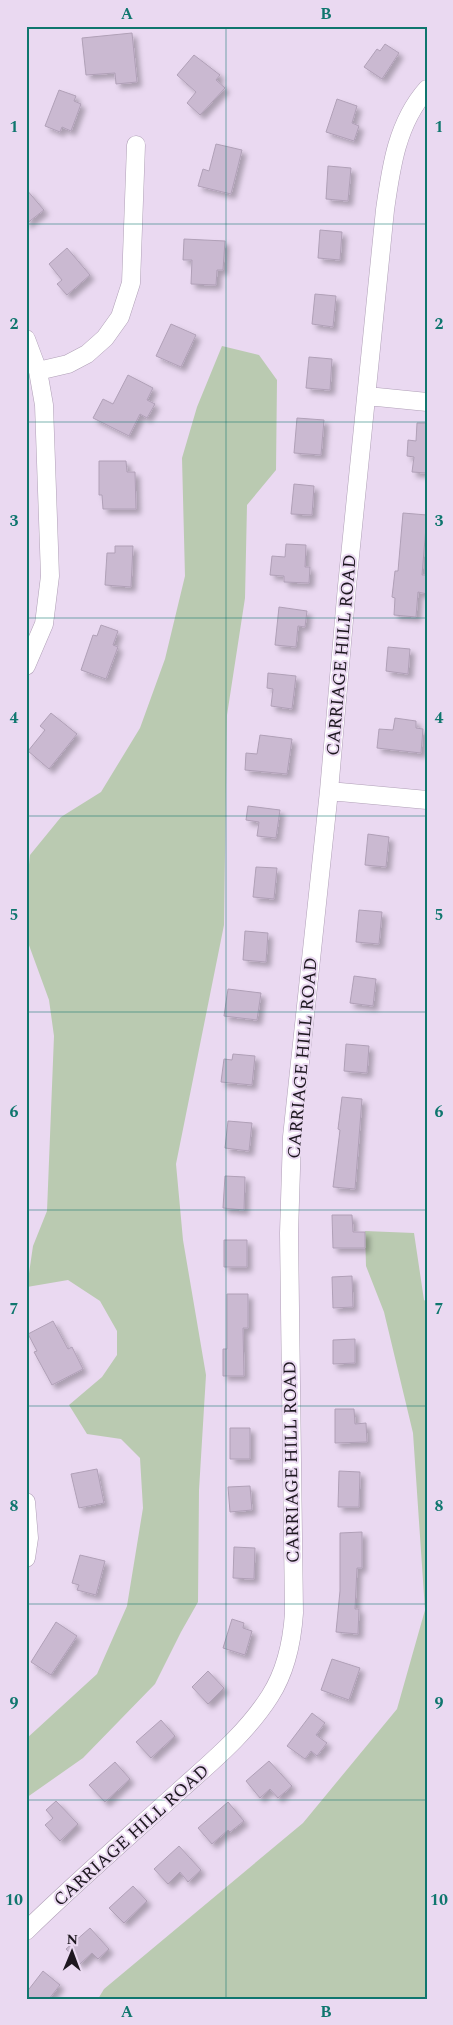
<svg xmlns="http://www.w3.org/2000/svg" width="453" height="2025" viewBox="0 0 453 2025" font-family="Spectral,serif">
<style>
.green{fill:#bacab1}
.building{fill:#cab9d1;stroke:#b0a0b7;filter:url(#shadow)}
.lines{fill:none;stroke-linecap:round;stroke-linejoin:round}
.street-casing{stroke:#b0a0b7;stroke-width:19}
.street{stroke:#fff;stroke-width:18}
.grid{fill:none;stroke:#0f766e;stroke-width:1;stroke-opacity:0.55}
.labels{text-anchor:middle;stroke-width:4;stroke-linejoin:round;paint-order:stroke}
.street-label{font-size:18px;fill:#1d171f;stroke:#ead9f1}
.neatline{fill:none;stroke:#0f766e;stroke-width:2}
.grid-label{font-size:16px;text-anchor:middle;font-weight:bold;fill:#0f766e}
</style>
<defs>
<filter id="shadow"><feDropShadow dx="4.5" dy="4.5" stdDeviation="2.5" flood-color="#0004"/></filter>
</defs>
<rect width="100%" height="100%" fill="#ead9f1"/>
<path class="green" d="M222,346L259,355L277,380L276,470L247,505L245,598L227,715L224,925L176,1164L183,1240L206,1375L199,1490L198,1602L181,1632L155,1684L83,1758L26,1798V1739L97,1674L127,1606L143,1508L140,1458L121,1439L87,1434L69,1405L102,1377L117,1355V1331L100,1301L68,1280L27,1287L33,1246L47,1211L54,1036L49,1000L26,937V894L30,855L61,817L101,792L140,728L165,659L185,576L182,458L197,407Z
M365,1231L414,1233L424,1300L427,1302V1999H98L104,1989L303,1823L397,1709L425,1610L413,1433L384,1312L366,1266Z"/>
<path class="building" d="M132,33L137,82L116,84L115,73L86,75L82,38Z
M385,44L399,53L382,79L364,67L377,49L380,51Z
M194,55L220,75L216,80L225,88L200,115L187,103L196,92L177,75Z
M59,90L76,96L74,101L81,104L71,131L62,127L60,132L45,126Z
M337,99L357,106L352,123L359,126L354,141L326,132Z
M216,144L242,150L231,194L198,186L203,169L209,171Z
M328,166L351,168L348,201L326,199Z
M26,189L44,210L26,224Z
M320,230L342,232L340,260L318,258Z
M184,239L225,241L223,270H217L216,285L191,284L192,260H183Z
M67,248L90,275L67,295L57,284L62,280L49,264Z
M315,294L336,296L333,327L312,324Z
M171,324L196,335L181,367L156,356Z
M309,357L332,359L330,390L306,388Z
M128,375L153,388L147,400L155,404L147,418L140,414L129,436L93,418L103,399L113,404Z
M297,418L324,420L321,455L294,453Z
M417,423H427V473L412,472L414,457L407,456L408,440L416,441Z
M99,461H126L127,472H135L136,509H103L102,495H99Z
M294,484L314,486L312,515L291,514Z
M403,513L427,515L422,575H427V594L418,592L416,617L394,615L395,598L392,597L395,571H398Z
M286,544L306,545L305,567H310L309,583L284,582V576L270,575L272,556L285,557Z
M115,546H133L131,587L105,585L107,553H115Z
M279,607L307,611L305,627L298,626L296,647L275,645Z
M101,625L118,631L113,645L118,647L106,679L81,670L93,635L97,636Z
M388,647L410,649L408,674L386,671Z
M268,673L296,676L292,709L271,706L273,689L267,688Z
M51,713L77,734L49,769L28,751L45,730L40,726Z
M395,718L416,721V728L423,729L421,753L377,748L379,729L393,730Z
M260,735L292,739L287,774L245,770L246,753L257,754Z
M248,806L280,810L276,838L257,836L259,822L246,820Z
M368,834L389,837L386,867L365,865Z
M256,867L277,868L274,899L253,897Z
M359,910L382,912L379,944L356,942Z
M245,931L268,933L266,962L243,960Z
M354,976L376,979L373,1006L350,1003Z
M228,989L261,993L257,1020L224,1016Z
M346,1044L369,1046L367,1073L344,1071Z
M233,1054L255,1056L252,1085L221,1082L224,1059L232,1060Z
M342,1097L362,1099L355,1189L333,1187L340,1130L338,1129Z
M228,1121L252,1123L249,1151L225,1148Z
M225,1176L245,1177L244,1210L223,1208Z
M332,1215H352L353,1232H365V1248H333Z
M224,1240H247V1267H224Z
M352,1276L353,1307L333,1308L332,1277Z
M227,1294H248V1328H243L244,1376H223V1349H227Z
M53,1321L68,1349L72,1347L83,1369L52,1385L34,1352L37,1351L28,1334Z
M355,1339V1363L333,1364V1340Z
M335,1409H354L355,1424L366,1423L367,1442L335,1443Z
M230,1428H250V1459H230Z
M97,1469L104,1503L79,1508L71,1474Z
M339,1471L360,1472L359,1507H338Z
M250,1486L252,1510L230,1512L228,1487Z
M362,1532V1568H357L355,1609H359L358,1634L336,1632L340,1591V1533Z
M234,1547L255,1548L254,1579L233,1578Z
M80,1555L105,1561L96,1595L77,1590L79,1585L72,1583Z
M232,1619L244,1623L243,1628L252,1631L245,1655L223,1648Z
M56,1622L77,1636L51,1675L31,1662Z
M332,1659L360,1668L349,1700L321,1690Z
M208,1671L224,1688L208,1704L192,1687Z
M312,1713L325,1723L316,1735L327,1743L317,1756L311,1751L305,1759L287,1746Z
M161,1720L175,1736L151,1758L136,1742Z
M269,1761L292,1786L278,1798L270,1789L260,1798L246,1781Z
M115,1762L130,1779L105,1802L89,1785Z
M56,1801L78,1824L60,1841L45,1825L53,1818L46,1810Z
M228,1802L244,1821L230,1832L228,1830L212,1844L198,1828Z
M179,1846L201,1870L188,1882L180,1872L168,1884L154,1869Z
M133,1886L147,1901L124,1923L109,1908Z
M90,1928L109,1949L98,1959L92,1953L80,1964L66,1949Z
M43,1971L60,1985L49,1999H26V1993Z"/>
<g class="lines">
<defs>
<path id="street" d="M26,339L38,371L44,405L50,576L44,624L26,666
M38,371L68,364L87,354L105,338L120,317L131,283L136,145
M367,396L427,402
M329,791L427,800
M26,1502L29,1538L26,1558
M26,1931C75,1883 127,1838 178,1792C210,1763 246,1734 270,1696C286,1671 292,1643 294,1613L289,1233L292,1137L329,791L347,586L385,210C391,167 397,123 427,89"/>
</defs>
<use href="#street" class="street-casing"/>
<use href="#street" class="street"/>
</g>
<path class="grid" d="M226,26V1999M26,224H427M26,422H427M26,618H427M26,816H427M26,1012H427M26,1210H427M26,1406H427M26,1604H427M26,1800H427"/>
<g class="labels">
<g class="street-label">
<text transform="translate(341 655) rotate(-85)" y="6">CARRIAGE HILL ROAD</text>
<text transform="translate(302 1058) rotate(-85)" y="6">CARRIAGE HILL ROAD</text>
<text transform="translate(291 1462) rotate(-91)" y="6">CARRIAGE HILL ROAD</text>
<text transform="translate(131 1835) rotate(-42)" y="6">CARRIAGE HILL ROAD</text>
</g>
</g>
<rect width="453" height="2025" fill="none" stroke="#ead9f1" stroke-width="55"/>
<g transform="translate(72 1952) rotate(1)" stroke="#ead9f1" stroke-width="4" paint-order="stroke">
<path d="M0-4L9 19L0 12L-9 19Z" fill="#1d171f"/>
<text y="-8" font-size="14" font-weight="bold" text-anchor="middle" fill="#1d171f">N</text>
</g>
<rect x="28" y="28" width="398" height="1970" class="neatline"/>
<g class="grid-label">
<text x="127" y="19">A</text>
<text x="326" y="19">B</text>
<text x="14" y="132">1</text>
<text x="439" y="132">1</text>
<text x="14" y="329">2</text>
<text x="439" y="329">2</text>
<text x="14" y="526">3</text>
<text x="439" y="526">3</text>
<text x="14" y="723">4</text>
<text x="439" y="723">4</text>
<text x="14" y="920">5</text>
<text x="439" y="920">5</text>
<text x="14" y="1117">6</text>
<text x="439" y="1117">6</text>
<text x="14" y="1314">7</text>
<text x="439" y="1314">7</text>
<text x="14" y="1511">8</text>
<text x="439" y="1511">8</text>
<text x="14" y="1708">9</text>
<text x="439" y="1708">9</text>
<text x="14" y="1905">10</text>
<text x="439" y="1905">10</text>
<text x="127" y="2017">A</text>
<text x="326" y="2017">B</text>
</g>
</svg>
